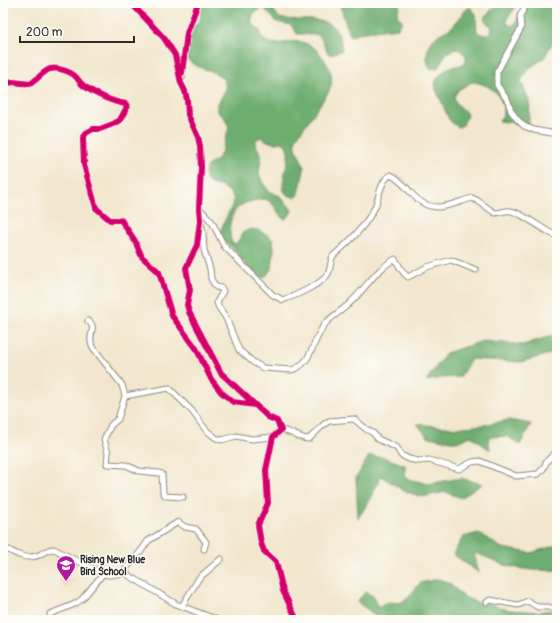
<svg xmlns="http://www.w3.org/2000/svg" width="560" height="623" viewBox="0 0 560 623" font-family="Pangolin,sans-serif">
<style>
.built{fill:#f5d2c3}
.forest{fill:#6ead6f;stroke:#4c6c4d}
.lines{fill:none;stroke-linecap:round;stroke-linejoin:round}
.minor-casing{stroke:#8e897c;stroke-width:7}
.minor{stroke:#fff;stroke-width:5}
.cycleway-casing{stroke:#fdfcf7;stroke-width:8}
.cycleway{stroke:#d6006c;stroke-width:6}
.labels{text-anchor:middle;stroke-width:3;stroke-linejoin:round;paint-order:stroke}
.poi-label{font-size:10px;font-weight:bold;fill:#2b2b2b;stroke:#fdfcf7;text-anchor:start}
</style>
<rect width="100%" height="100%" fill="#fdfcf7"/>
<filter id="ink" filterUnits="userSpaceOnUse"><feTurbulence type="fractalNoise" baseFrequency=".025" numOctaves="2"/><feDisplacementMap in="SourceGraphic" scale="8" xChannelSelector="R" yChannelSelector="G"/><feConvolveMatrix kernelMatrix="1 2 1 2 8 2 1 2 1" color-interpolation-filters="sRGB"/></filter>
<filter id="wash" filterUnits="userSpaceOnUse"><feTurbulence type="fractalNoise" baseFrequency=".012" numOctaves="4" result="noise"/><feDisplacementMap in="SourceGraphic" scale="16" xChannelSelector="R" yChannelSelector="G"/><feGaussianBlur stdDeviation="0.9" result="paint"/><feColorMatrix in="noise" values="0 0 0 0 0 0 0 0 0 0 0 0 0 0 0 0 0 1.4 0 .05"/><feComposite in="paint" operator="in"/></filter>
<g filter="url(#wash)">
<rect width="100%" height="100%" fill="#f2e7ce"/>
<path class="built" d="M64,577L68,582L74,577L76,579L66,589L58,581Z"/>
<path class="forest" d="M196,3H269L279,18C306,24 339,9 342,50L330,55C323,49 325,39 316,34H297L291,25L277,22L262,7L253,14L251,23C253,25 258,28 260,31C262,36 261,39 266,41C274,45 280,44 287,42C307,39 318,48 327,64C333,74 333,84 328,93L295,140L296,148L303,164L304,170L299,194L295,197C267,195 299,157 284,143C281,141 278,143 275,143C270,143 265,140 261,137L255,140L256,146L261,154L259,174L262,182L269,191L280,196L292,210L289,216L285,219L282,218C278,213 275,205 269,201C264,198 259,199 254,201C239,203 230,212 230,228C230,233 230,238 232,243L236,244L243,233L250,229L258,230L269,236L273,240L274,249L272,268L265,277L258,278L247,267L236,251L220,237C220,225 231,212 234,199C228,188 223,186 211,184C204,178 204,174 207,166L218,159L221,153L229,127L224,117L217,112C215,101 228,94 225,83C220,67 190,72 184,53L192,25H198C203,17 200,11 196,3Z
M339,3H400L397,16L402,20V22L398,28L358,33L352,36L350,35C345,25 344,14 339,3Z
M497,3H519L508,17L507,23L511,26L515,24L519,16L529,3H557V34L544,58L528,69L521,81C523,88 528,95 529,102C531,110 528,117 529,125L499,121C503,117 503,114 503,109C502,93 487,83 472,82L458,90L454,97C455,105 464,108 467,115L463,125L459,127C448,123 447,114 443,105C439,94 429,85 441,74C444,71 447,68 451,67C457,66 461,66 466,62V56L461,51L455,48C452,50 448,52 446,54C440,61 441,72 430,68C424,57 427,45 436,37C440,33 447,31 452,27C459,20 461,12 470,7L476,14L477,32L483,35L491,33L492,26L488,24L484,19Z
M557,334V352L521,362L471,359L460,377L441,378L426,381L446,353L483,341L523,345Z
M509,420L531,424L520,445L507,436L488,437L490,450L471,436L457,442L428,437L417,424L455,428L483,425Z
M369,456L383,457L405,465V478L428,484L461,478L482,484L461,498L446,492L422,497L404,491L381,476L370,500L358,518L356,478Z
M479,533L502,548L531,553L557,545V570C543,571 526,570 512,567C500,565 487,556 474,553L479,573L453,554L463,537Z
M438,579L450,583L464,597L478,603H487L509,610L539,612L550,610L557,614V620H377L371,612L357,602L365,592L373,596L379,609L382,604L389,602L400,603L408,598L420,583Z"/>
</g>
<g filter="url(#ink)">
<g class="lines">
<defs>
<path id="minor" d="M131,3L164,38L175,55L181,83L185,91L187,100L188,115L198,137L200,146L201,167L199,208L200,221L197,245L186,268L190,290L187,305L189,312L221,373L268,417L277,421L281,430L273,437L266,470L268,503L258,525L261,543L264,551L276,562L283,591L296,618L299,620
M527,3L520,16L521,28L497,72V85L508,101L511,111L517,119L524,126L534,130L557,134
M182,78L187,33L198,3
M3,84L13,82L30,84C37,80 42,72 50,69C57,67 70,71 76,77C78,79 80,83 84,86C95,94 112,102 126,104L127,107L120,120L113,124L100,129H93L86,133L83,138L84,165L96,208L110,220H121L135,241L142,257L159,272L172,316L196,348L211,379L221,392L233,402L254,405
M199,208L212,222L224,246L273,295L283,300C295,296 322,284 328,274C331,268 330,261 333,256C350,241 365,227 375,207C379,197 381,179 391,175C399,179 406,187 412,194C432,216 448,205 472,198L478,201L495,213C500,213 506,210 511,211C525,214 542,230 557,236
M201,224L203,232L204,250L210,269L211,279L216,287L221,288L223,291L217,302L218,306L226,318L239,350L253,362L263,368L291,370C312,366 313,338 325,324C332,316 343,310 351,302C366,288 376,269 395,259C400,266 401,272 408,277L427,267L451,260L476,270
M88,321C98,327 87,335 92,346L122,385L125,396
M281,430C291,431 299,439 309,439L323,425L329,421L354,419L366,429L373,433L378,439L397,448L401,455L409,459L418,461L429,460L459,469L472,462L480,461L516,476L538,474L543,469L547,461L557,451
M183,497L166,496L163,493L162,474L159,473L139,471L126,465L107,464L108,453L104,439L111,425L118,419L125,396L169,388L192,411L206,430L216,438L222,440L236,436L252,439L273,437
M3,547C14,553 26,561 39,555C45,552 47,549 54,549L103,574L109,575L125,573L176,604L218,620
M123,572L141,551L148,541L178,522L185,527L196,529L206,542L204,549
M487,602L490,600L518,605L528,601L538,607H548L557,610
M182,606L199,578L221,559
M50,614L75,604L82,599L103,574"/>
</defs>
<use href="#minor" class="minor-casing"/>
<use href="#minor" class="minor"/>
<defs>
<path id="cycleway" d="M131,3L164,38L175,55L181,83L185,91L187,100L188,115L198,137L200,146L201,167L199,208L200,221L197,245L186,268L190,290L187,305L189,312L221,373L268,417L277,421L281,430L273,437L266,470L268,503L258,525L261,543L264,551L276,562L283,591L296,618L299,620
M182,73L187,33L198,3
M3,84L13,82L30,84C37,80 42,72 50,69C57,67 70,71 76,77C78,79 80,83 84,86C95,94 112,102 126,104L127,107L120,120L113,124L100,129H93L86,133L83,138L84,165L96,208L110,220H121L135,241L142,257L159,272L172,316L196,348L211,379L221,392L233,402L255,405"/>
</defs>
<use href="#cycleway" class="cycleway-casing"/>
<use href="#cycleway" class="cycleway"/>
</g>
</g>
<defs>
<symbol id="school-pin" viewBox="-11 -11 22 30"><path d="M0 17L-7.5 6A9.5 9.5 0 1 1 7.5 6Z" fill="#b5179e" stroke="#fdfcf7"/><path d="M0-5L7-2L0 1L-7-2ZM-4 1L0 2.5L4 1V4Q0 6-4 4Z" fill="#fff"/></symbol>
</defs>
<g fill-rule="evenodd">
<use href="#school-pin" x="55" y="554" width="22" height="30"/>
</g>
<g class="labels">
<g class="poi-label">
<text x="80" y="563">Rising New Blue<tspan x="80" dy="12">Bird School</tspan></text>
</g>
</g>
<rect width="560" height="623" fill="none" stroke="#fdfcf7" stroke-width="16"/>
<path d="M20 36v6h114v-6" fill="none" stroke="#2b2b2b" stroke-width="2"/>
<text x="26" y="36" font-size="12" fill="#2b2b2b" stroke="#fdfcf7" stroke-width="3" paint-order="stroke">200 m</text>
</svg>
